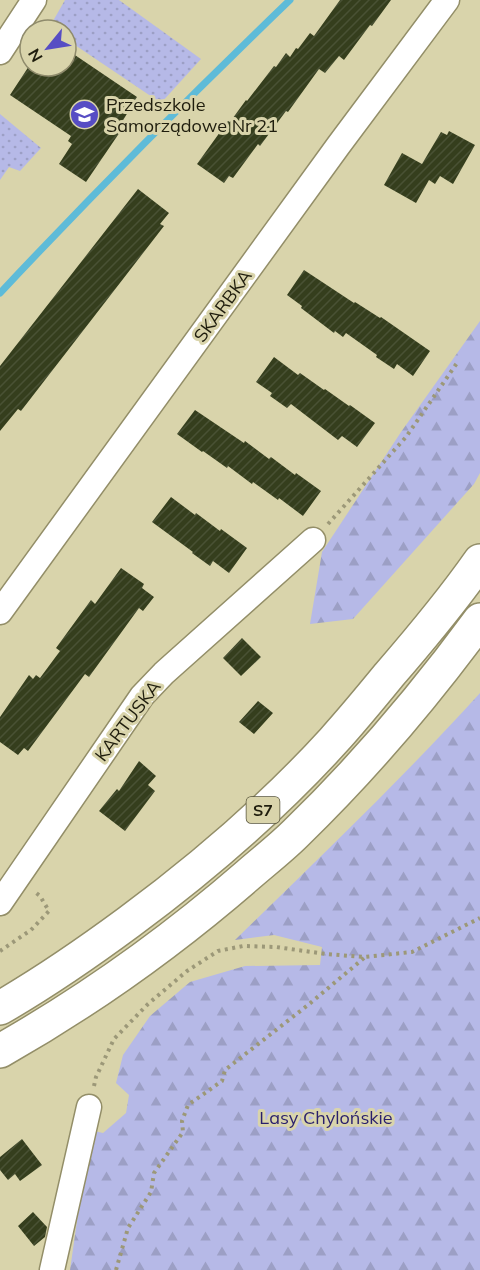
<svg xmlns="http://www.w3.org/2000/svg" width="480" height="1270" viewBox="0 0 480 1270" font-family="Mulish,sans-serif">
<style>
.forest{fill:url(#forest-firs)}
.park{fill:url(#park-dots)}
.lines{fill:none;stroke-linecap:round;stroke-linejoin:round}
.stream{stroke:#5ebbd8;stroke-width:7}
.building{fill:url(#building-hatch)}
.minor-casing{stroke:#938e68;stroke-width:27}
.highway-casing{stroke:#938e68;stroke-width:36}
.path{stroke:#9c9878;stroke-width:4;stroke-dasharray:3 4.5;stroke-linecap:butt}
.minor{stroke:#fff;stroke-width:24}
.highway{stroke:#fff;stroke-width:33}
.labels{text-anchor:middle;stroke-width:6;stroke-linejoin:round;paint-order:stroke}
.shield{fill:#d9d4ab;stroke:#57543c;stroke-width:1.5}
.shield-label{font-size:16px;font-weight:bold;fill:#1f1d0d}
.poi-label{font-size:18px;fill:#1f1d0d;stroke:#d9d4ab;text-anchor:start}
.street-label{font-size:18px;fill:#1f1d0d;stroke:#d9d4ab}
.park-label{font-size:18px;fill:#291f6c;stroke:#d9d4ab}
</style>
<defs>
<pattern id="forest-firs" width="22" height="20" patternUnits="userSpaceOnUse" patternTransform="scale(1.5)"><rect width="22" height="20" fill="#b6b9e7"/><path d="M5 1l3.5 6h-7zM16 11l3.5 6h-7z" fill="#9c9fc5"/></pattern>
<pattern id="park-dots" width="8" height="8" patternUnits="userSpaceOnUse" patternTransform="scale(1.5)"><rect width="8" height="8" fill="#b6b9e7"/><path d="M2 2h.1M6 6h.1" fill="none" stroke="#9c9fc5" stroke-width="1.8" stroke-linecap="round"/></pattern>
<pattern id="building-hatch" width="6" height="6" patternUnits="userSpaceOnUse" patternTransform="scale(1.5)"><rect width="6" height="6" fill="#353e1d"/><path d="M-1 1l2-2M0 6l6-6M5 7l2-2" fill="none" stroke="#495134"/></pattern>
</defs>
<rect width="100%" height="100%" fill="#d9d4ab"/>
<path class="forest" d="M480,321V473L474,484L353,619L310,624L322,552L401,432Z
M480,693V1270H70L90,1130L103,1133L126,1113L129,1095L116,1083L123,1055L150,1016L190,982L245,966L320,965L322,947L274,935L235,940C318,859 402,779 480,693Z"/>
<path class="park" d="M65,0H119L201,59L161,103L66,39V30H52L49,28Z
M0,114L41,148L20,171L9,167L0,180Z"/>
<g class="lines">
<path class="stream" d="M0,293C94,193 191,95 290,0"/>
</g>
<path class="building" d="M340,0H391L372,26L370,25L344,60L339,56L325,73L319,69L288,112L286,111L260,146L258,144L233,178L229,176L224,183L197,164L228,121L230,122L246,100L247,101L274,66L276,67L286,53L290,57L296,48L298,49L310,33L314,36Z
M66,49L137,97L119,127L122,129L86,182L59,164L72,144L68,141L71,136L10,95L29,66H66Z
M449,131L475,145L453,184L440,176L435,184L429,180L416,203L384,185L402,153L422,164L441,132L447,135Z
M138,189L169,213L160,224L164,226L21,411L18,409L0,431V366Z
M304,270L354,303L355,302L380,318L381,317L430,351L413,376L397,364L394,369L376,357L377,355L346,333L343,337L335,331L334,333L301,308L302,306L287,295Z
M274,357L298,375L300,373L324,390L325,389L349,406L350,405L375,423L357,447L342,436L338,440L291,404L287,408L270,396L272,393L256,382Z
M195,410L244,443L245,441L269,459L271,457L295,475L296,473L321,491L303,516L279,498L278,500L253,482L252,484L228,466L227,468L203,451L202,452L177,434Z
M171,497L195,515L196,513L220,531L221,529L247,548L229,573L213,561L210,566L192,553L193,552L152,522Z
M121,568L144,584L142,588L154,597L143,611L139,608L89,677L85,674L28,751L24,748L18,755L0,742V717L29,675L33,679L36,675L40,678L60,651L56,648L91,600L95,604Z
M242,638L261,657L241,676L223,658Z
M258,701L273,713L254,734L239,722Z
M139,761L156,776L148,785L155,791L125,831L99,811L117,789L119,791Z
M22,1139L42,1165L20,1181L15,1174L8,1180L0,1170V1157Z
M33,1212L47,1227L45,1237L34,1246L18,1226Z"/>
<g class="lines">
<defs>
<path id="minor" d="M0,52L34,0
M0,612L338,146L447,0
M0,903L142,696L164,673L313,540
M52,1270L89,1107"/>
<path id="highway" d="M0,1008C45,982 87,953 129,922C202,868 272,808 333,741C352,720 371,697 389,675C421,638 452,601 480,561
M0,1051C88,1001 172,941 248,875C264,861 281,848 296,833C363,768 425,695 480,620"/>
</defs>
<use href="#minor" class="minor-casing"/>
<use href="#highway" class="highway-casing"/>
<path class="path" d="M328,524L406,437L457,363
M0,951L31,930L49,911L40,896L35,892
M94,1086L96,1077L114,1039L148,1004L187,971L218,951L243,946L276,947L326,954L364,957L412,952L480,918
M116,1270L128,1228L151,1192L154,1173L183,1132L182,1121L188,1105L222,1081L225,1070L308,1005L364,958"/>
<use href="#minor" class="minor"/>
<use href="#highway" class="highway"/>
</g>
<defs>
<symbol id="school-disc" viewBox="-11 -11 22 22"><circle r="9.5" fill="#574dc4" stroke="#d9d4ab"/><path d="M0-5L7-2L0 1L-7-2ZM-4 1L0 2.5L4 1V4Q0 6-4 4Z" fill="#fff"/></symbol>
</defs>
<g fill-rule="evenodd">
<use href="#school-disc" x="68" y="98" width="33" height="33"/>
</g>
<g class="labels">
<rect class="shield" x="246.5" y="797" width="33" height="26" rx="4.5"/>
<g class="shield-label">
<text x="263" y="816">S7</text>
</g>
<g class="poi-label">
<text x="106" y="111">Przedszkole<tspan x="106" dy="21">Samorządowe Nr 21</tspan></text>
</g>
<g class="street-label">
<text transform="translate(223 306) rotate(-54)" y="6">SKARBKA</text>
<text transform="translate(128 721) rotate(-53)" y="6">KARTUSKA</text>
</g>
<g class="park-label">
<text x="326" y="1124">Lasy Chylońskie</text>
</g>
</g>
<g transform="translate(48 48) rotate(240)"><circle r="28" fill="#d9d4ab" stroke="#8f8b6c" stroke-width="1.5"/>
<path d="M0-4.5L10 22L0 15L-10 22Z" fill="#574dc4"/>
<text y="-9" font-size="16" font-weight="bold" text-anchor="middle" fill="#1f1d0d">N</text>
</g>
</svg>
